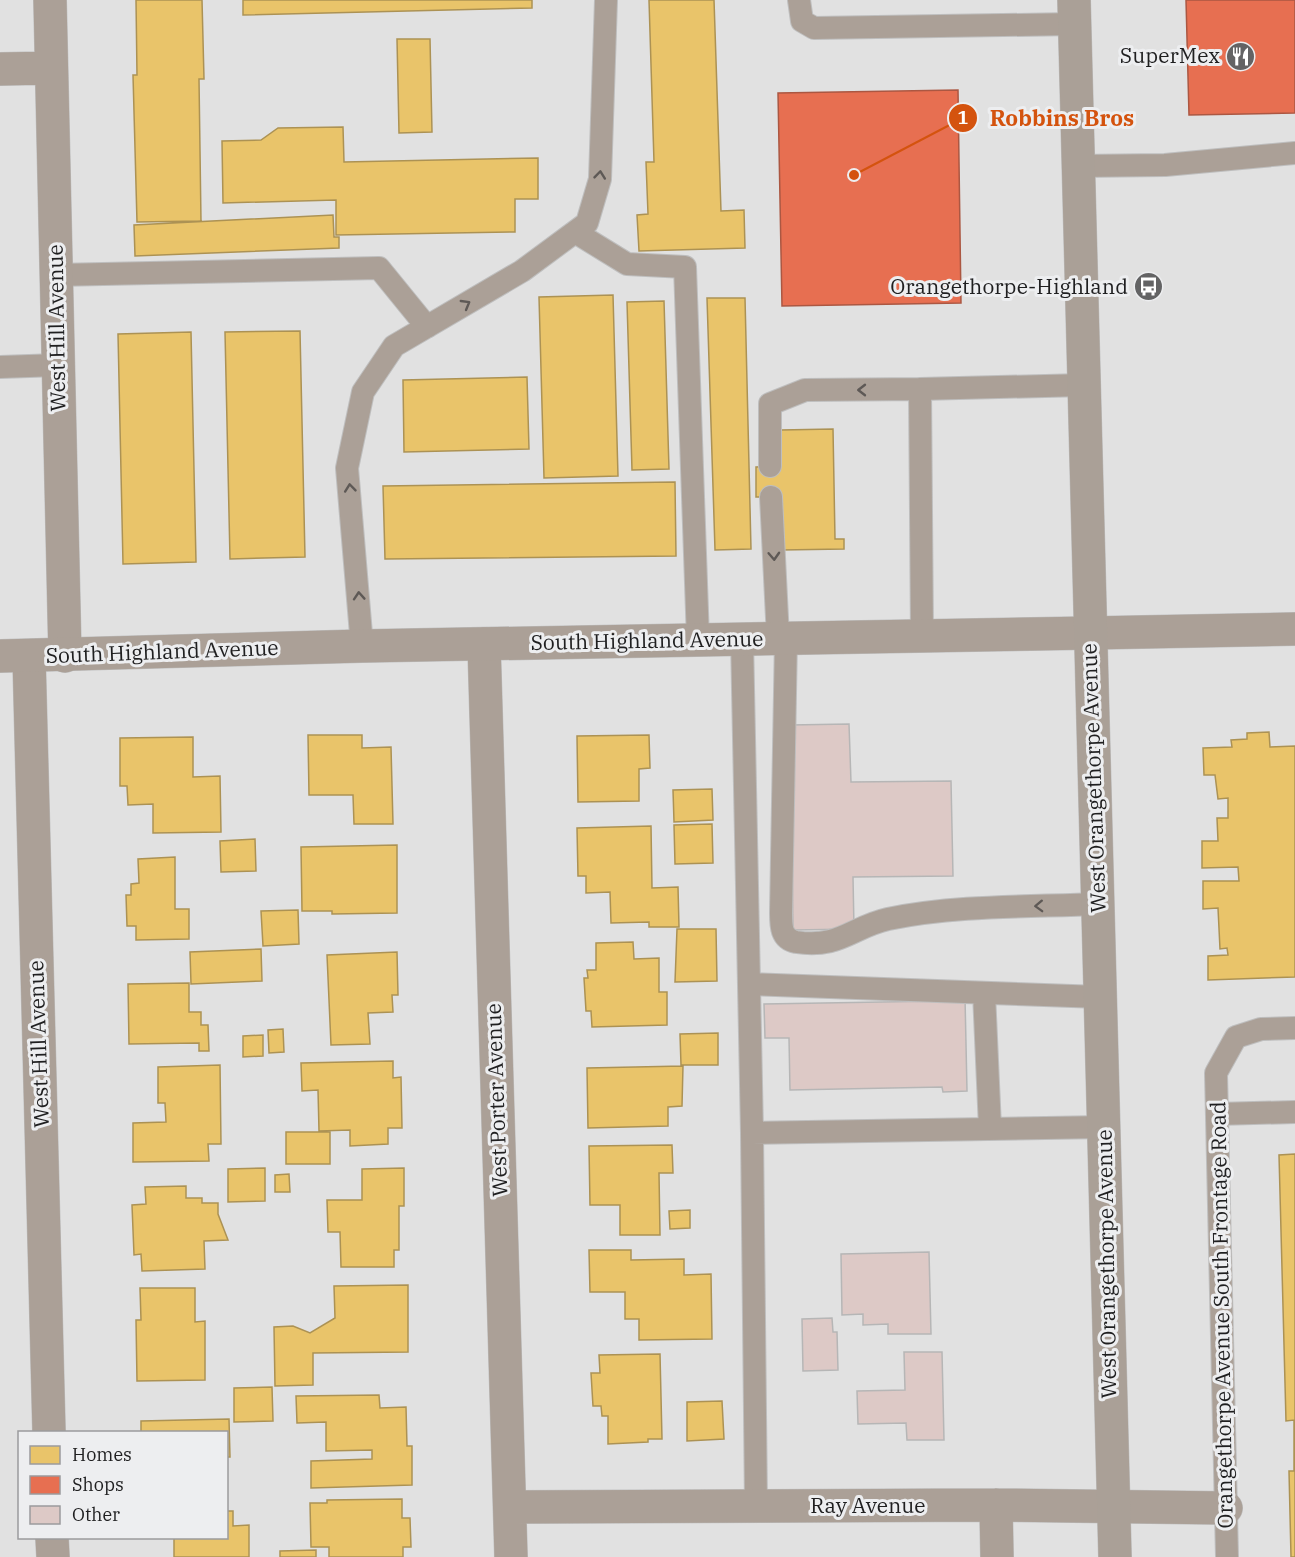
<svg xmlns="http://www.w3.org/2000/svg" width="1295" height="1557" viewBox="0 0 1295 1557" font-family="'IBM Plex Serif',serif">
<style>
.homes{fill:#e9c46a;stroke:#ac9254;stroke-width:1.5}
.shops{fill:#e76f51;stroke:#ab5742;stroke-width:1.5}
.building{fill:#ddc9c6;stroke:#b6b6b6;stroke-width:1.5}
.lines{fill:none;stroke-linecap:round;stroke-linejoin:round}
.service-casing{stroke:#bebebe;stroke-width:24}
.minor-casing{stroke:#bebebe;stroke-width:34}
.tertiary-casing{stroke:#bebebe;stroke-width:34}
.primary-casing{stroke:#bebebe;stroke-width:34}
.service{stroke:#aba097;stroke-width:22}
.minor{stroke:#aba097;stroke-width:33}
.tertiary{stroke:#aba097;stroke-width:33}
.primary{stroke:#aaa097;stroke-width:33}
.oneway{stroke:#5e5956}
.labels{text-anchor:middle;stroke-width:6;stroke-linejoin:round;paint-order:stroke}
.poi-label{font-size:21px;fill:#1f1f20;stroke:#edeef0;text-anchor:end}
.street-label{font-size:21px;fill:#1f1f20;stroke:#edeef0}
.leader{fill:none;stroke:#d4530e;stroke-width:2}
.callout-dot{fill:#d4530e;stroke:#edeef0;stroke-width:2}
.mark-label{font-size:18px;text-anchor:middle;font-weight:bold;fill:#fff}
.callout-label{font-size:22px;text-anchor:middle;font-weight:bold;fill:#d4530e;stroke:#edeef0;stroke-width:6;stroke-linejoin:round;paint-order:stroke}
</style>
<rect width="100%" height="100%" fill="#e1e1e1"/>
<path class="homes" d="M136,0H202L204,79H199L201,221L137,222L133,75H137Z
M243,0H532V8L243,15Z
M649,0H714L721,211L744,210L745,248L639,251L637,215L648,214L646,162H654Z
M397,39H430L432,132L399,133Z
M343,127L344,162L538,158V199H515V232L336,235V200L223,203L222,141L261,140L278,128Z
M333,215L334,237H339V248L135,256L134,225Z
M613,295L618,476L544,478L539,297Z
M707,298H745L751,549L715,550Z
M664,301L669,469L632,470L627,302Z
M300,331L305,557L230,559L225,332Z
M191,332L196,562L123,564L118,334Z
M527,377L529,449L404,452L403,380Z
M833,429L835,539H844V549L781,550V497H756V467L781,466V430Z
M675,482L676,556L385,559L383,486Z
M1269,732L1270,747L1295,746V977L1208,980V956L1228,955L1227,948L1220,949L1218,908L1203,909V881H1239L1238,867L1202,868V841H1218L1217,818H1228V798L1218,799L1215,775H1204L1203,748L1232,747L1231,740L1247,739V733Z
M308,735H362V748L391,747L393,824H354L353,795H309Z
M649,735L650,768L639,769V801L578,802L577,736Z
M193,737V777L220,776L221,832L153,833V804L128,805L127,786H120V738Z
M712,789L713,820L674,822L673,790Z
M712,824L713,863L675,864L674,825Z
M651,826L652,888L678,887L679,927H649V922L611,923L610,892L586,893V876H578L577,828Z
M255,839L256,871L221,872L220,841Z
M397,845V913L332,914V911H302L301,847Z
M175,857V909H189V939L136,940V926H127L126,895H131V884L139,883L138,859Z
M298,910L299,944L263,946L261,911Z
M677,929H716L717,981L675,982Z
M633,942L634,959L659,958V992H667V1025L592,1027L591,1011H586L584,978H588L587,970H596V943Z
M261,949L262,981L191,984L190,952Z
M397,952L398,995H392L393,1012L368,1013L370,1044L331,1045L327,955Z
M189,983V1012H201V1025H208L209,1051H199V1043L129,1044L128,984Z
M283,1029L284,1052L269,1053L268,1030Z
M718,1033V1065H681L680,1034Z
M263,1035V1056L243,1057V1036Z
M393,1061V1078L401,1077L402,1128H388V1144L350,1146V1130L319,1131L318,1090L302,1091L301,1063Z
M220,1065L221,1144H208L209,1161L133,1162V1123L166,1122L165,1103H158V1067Z
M683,1066L682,1106L668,1107V1126L588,1128L587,1068Z
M286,1132H330V1164H286Z
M672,1145L673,1173H659L660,1235H620V1205H590L589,1146Z
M1295,1154V1557H1291L1289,1471H1294V1420L1286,1421L1279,1155Z
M265,1168V1201L228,1202V1169Z
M404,1168V1206H399V1250H394V1267H341L340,1232H328L327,1200H362V1169Z
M289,1174L290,1192H275V1175Z
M186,1186V1198H202V1203H218V1214L228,1240L204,1241L205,1269L142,1271L141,1254L134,1255L132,1205L146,1204L145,1187Z
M690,1210V1228L670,1229L669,1211Z
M589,1250H631V1260L684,1259V1275L711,1274L712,1339L639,1340V1319H625V1292H590Z
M408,1285V1352L313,1353V1385L275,1386L274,1327L293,1326L310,1333L335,1318L334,1286Z
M140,1288H195V1322L205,1321V1380L137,1381L136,1320H141Z
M660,1354L662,1439H648V1442L608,1444V1416H602L601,1406H593L591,1373H600L599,1355Z
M272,1387L273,1421L234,1422V1388Z
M379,1395L380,1408L406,1407L407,1446H412V1485L311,1488V1461L372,1459V1450L326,1451V1422L297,1423L296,1396Z
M722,1401L724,1439L687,1441V1402Z
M229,1419L230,1457H226V1432H141V1421Z
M402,1499V1518H410L411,1547H403V1557H329V1547H311L310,1503H327V1500Z
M226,1511H233V1526L249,1525V1557H174V1538H226Z
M316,1550V1557H280V1551Z"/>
<path class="shops" d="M1186,0H1295V113L1189,115Z
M958,90L961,303L782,306L778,93Z"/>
<path class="building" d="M849,724L851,782L951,781L953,876L853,877L854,929L793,930L790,725Z
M965,997L967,1091L943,1092L942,1087L790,1090L789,1038H765L764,1004L942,1001Z
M929,1252L931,1334H888V1324L863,1325V1314L842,1315L841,1254Z
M832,1318L833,1332H837L838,1370L803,1371L802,1319Z
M904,1352H942L944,1440H907L906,1423L858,1424L857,1391L905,1390Z"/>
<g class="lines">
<defs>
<path id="service" d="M799,0L802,21L814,28L1074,24
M1077,166L1165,165L1295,153
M575,232L627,264L685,267L698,640
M56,275L379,268L427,327
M0,367L58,365
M770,466V404L805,390L920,389
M771,497L778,638
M922,636L920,389L1084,385
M786,638L781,913C781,926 781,939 796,942C839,949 852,927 888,919C956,905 1028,907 1098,904
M742,639L752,1133L756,1506
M362,646L347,468L363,392L394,346L522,271L587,223L600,179L606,0
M749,984L1100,997
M984,993L990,1128
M1217,1114L1295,1112
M752,1133L1104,1127
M1227,1557L1216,1073L1236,1037L1261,1029L1295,1028"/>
<path id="minor" d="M50,0L65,656
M0,69L51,68
M1090,633L1295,629
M484,644L511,1557
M29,656L49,1432
M996,1505L997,1557
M510,1507L996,1505L1226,1508
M52,1538L53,1557"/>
<path id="tertiary" d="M0,656L362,646L1090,633"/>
<path id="primary" d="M1074,0L1115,1557"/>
</defs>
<use href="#service" class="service-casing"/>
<use href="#minor" class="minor-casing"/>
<use href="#tertiary" class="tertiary-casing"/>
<use href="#primary" class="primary-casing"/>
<use href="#service" class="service"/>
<use href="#minor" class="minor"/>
<use href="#tertiary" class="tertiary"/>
<use href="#primary" class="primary"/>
</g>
<defs><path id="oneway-chevron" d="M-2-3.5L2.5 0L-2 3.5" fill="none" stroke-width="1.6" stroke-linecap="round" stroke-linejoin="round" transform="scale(1.5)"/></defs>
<g class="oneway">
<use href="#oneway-chevron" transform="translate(600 175) rotate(-84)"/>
<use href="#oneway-chevron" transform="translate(466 304) rotate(-30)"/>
<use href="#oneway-chevron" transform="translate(862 390) rotate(180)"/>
<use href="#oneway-chevron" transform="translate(350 488) rotate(-96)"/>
<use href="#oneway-chevron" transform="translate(774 556) rotate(87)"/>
<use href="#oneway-chevron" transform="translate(359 596) rotate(-94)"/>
<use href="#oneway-chevron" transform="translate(1039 906) rotate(178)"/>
</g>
<defs>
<symbol id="restaurant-disc" viewBox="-11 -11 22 22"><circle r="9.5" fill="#636364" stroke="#edeef0"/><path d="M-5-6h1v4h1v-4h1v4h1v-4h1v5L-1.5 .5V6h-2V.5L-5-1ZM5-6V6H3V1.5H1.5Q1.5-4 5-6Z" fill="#fff"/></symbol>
<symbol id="bus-disc" viewBox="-11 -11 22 22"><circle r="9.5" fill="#636364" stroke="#edeef0"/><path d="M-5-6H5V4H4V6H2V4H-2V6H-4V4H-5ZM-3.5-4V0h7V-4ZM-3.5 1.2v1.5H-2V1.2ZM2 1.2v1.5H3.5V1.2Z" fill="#fff"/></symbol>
</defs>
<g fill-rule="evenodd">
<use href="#restaurant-disc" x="1224" y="40" width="33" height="33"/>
<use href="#bus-disc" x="1132" y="270" width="33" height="33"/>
</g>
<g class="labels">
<g class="poi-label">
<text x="1220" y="63">SuperMex</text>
<text x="1128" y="294">Orangethorpe-Highland</text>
</g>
<g class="street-label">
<text transform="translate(57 328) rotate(-91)" y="7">West Hill Avenue</text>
<text transform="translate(647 641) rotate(-1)" y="7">South Highland Avenue</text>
<text transform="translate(162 652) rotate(-2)" y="7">South Highland Avenue</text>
<text transform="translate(1094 778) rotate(-92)" y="7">West Orangethorpe Avenue</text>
<text transform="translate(39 1044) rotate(-92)" y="7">West Hill Avenue</text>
<text transform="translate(497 1100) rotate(-92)" y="7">West Porter Avenue</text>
<text transform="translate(1107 1264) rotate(-91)" y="7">West Orangethorpe Avenue</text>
<text transform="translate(1222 1315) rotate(-91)" y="7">Orangethorpe Avenue South Frontage Road</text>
<text x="868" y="1513">Ray Avenue</text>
</g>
</g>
<path class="leader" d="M854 175L963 118"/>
<g class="callout-dot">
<circle cx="854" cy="175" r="6"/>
<circle cx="963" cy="118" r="15"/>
</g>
<g class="mark-label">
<text x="963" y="124">1</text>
</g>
<g class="callout-label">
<text x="1062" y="126">Robbins Bros</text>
</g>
<rect x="18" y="1431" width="210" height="108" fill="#edeef0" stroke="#9b9b9d" stroke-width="1.5"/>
<rect x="30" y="1446" width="30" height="18" fill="#e9c46a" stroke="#9b9b9d" stroke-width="1.5"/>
<text x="72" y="1461" font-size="18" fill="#1f1f20">Homes</text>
<rect x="30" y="1476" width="30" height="18" fill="#e76f51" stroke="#9b9b9d" stroke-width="1.5"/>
<text x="72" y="1491" font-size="18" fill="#1f1f20">Shops</text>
<rect x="30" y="1506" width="30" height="18" fill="#ddc9c6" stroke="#9b9b9d" stroke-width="1.5"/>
<text x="72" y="1521" font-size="18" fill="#1f1f20">Other</text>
</svg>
